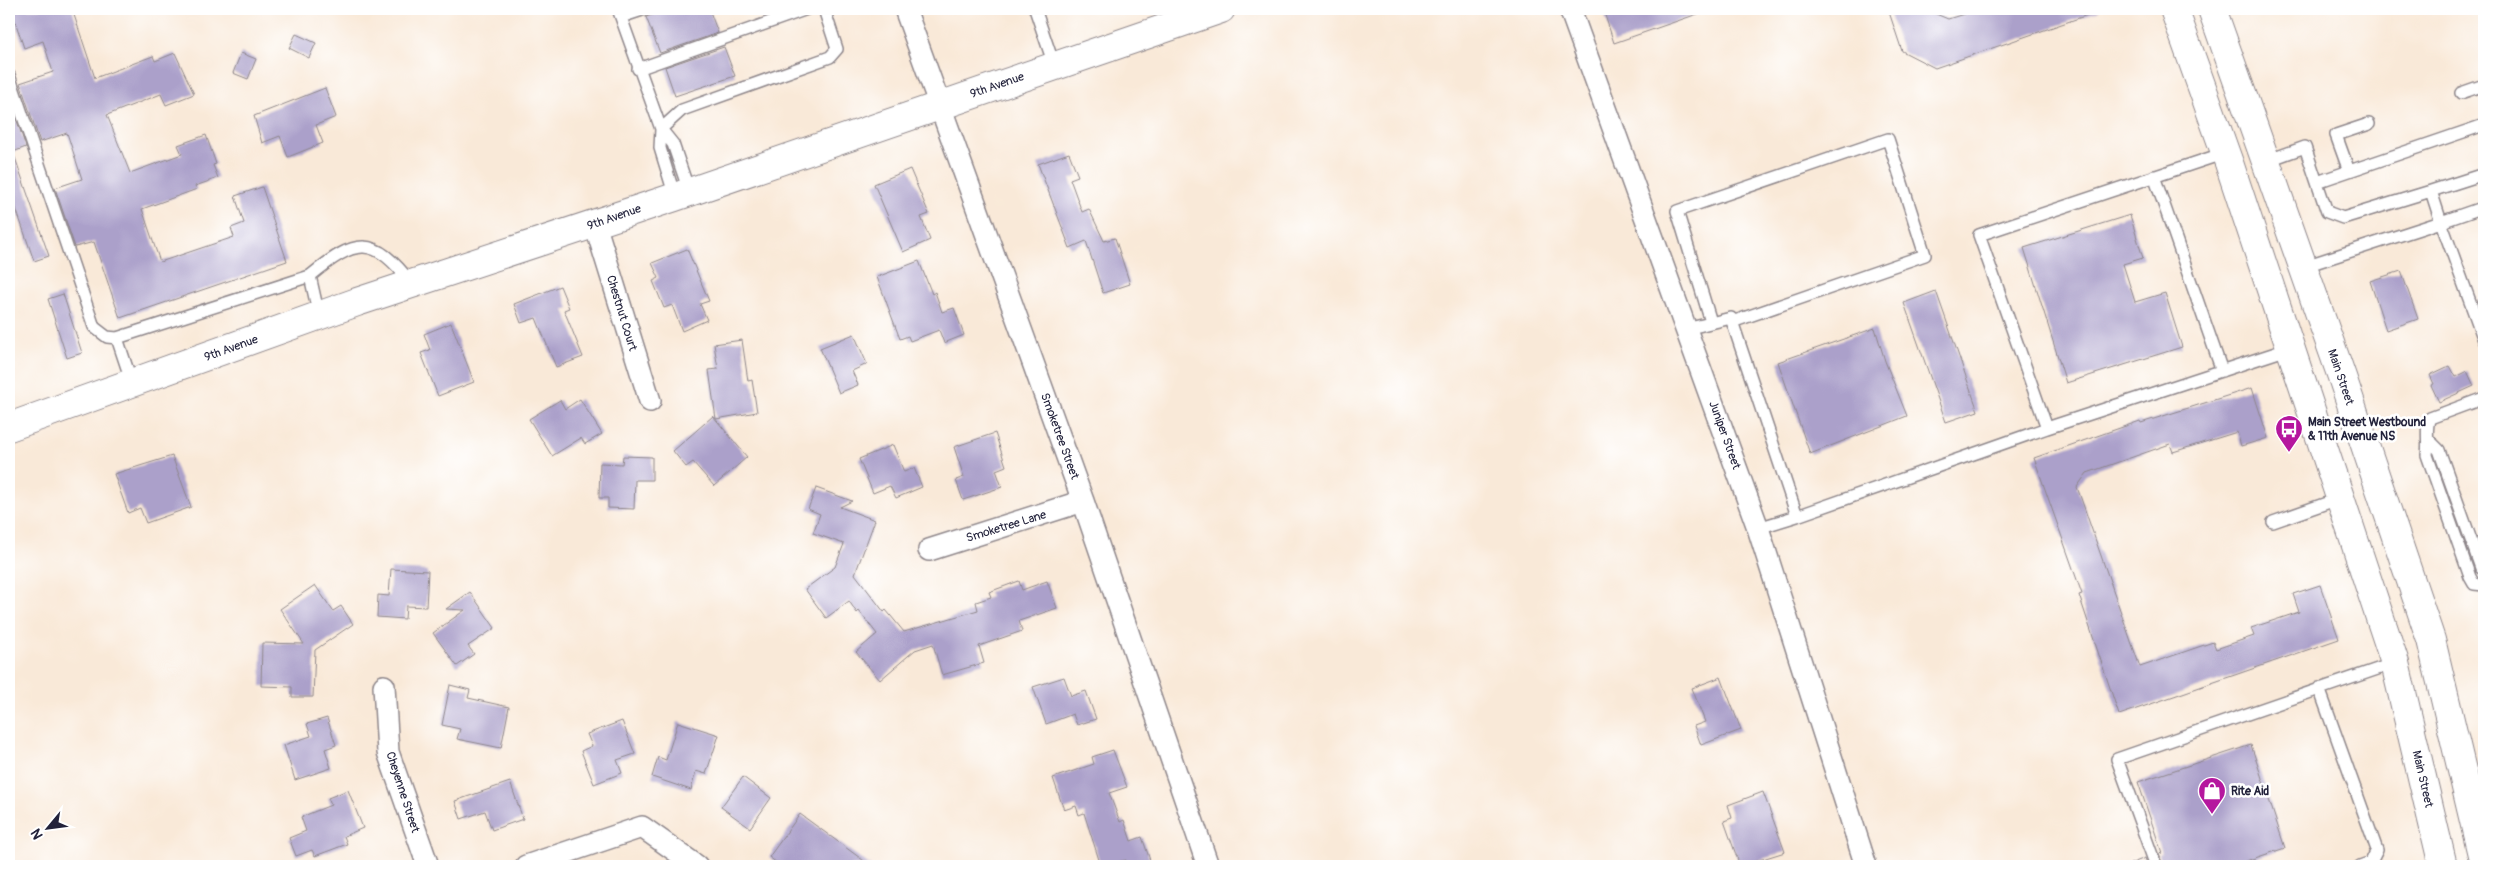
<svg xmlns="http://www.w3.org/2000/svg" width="2493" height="875" viewBox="0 0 2493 875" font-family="Pangolin,sans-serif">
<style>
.building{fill:#aba0ca}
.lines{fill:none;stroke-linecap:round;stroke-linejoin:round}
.lane-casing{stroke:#8e868a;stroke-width:14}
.street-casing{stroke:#8e868a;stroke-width:24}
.secondary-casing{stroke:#8e868a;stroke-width:30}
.primary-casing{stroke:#8e868a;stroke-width:30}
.lane{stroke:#fff;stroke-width:11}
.street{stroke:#fff;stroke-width:21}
.secondary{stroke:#fff;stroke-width:28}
.primary{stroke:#fff;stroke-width:28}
.labels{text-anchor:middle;stroke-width:5;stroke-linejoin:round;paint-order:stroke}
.street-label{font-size:12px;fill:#22223b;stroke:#fff}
.poi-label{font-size:12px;font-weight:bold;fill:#22223b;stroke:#fff;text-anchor:start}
</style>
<rect width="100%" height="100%" fill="#fff"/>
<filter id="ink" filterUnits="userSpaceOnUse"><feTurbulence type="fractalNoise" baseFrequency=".02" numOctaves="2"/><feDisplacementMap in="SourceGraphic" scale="10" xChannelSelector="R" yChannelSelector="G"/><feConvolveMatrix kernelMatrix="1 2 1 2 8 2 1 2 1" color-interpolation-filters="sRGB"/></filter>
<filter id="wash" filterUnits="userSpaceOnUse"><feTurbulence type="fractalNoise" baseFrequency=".0096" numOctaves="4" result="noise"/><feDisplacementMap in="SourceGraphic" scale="20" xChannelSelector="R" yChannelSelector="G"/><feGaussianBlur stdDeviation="1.12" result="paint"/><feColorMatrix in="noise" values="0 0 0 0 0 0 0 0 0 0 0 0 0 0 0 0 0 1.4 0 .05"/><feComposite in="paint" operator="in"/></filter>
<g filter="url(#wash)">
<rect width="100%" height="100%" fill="#f9e9d8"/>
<g id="blocks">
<path class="building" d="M11,9H72L95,78L153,56L155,61L175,53L194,94L166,105L161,94L107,115L130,173L182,154L178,145L206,135L216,164L213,165L218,178L195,186L197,189L142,209L160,262L234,237L231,228L244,223L235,196L262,187L287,261L120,318L94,242L75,247L55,188L82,179L67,133L40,142L20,83L53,72L43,41L24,48Z
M670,9H709L718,33L660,53L646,17Z
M1603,9H1706V11L1614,43Z
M1888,9H1924L1948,19L1967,13L1966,9H2099V11L1935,68L1902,51Z
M296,34L316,43L309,58L289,48Z
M724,47L735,76L675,96L665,67Z
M241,53L256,59L248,79L233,73Z
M325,88L336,117L316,125L323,143L288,157L280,136L262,143L254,116Z
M9,98L26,147L13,152L49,256L34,261L9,188Z
M1069,153L1078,176L1070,179L1082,212L1089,209L1104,241L1115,238L1130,284L1103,293L1086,241L1070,248L1038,164Z
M910,169L929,214L921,217L930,240L903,252L874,184Z
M2130,215L2143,258L2123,264L2135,302L2165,293L2182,347L2066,383L2024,248Z
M687,249L709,301L700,304L707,320L682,331L672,305L664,308L653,281L659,278L652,263Z
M919,261L932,294L935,292L942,312L954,308L964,335L944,343L939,330L910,341L908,336L900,339L877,277Z
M2401,271L2418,319L2386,330L2370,281Z
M560,286L569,308L564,310L583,357L556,367L536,318L521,323L514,304Z
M1936,291L1978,411L1946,422L1904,303Z
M63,294L82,353L67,358L48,299Z
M451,323L474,382L438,396L421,353L430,350L424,334Z
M1875,328L1885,361L1907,416L1810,454L1778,362Z
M854,334L867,364L852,371L858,385L839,393L820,348Z
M742,340L748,381L752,380L757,412L716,419L709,370L718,369L714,344Z
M2449,366L2455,377L2467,371L2474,386L2439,402L2431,385L2434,384L2430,375Z
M2252,388L2268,438L2241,446L2237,432L2173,452L2170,444L2087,473L2077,487L2140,667L2213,642L2216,649L2254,636L2251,628L2299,612L2293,594L2320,585L2339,639L2119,715L2079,595L2082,594L2034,458L2140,421L2141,423Z
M580,399L602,434L585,444L581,438L552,456L529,419L560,400L565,409Z
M713,416L747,457L714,486L693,462L686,467L673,451Z
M995,433L1006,466L996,470L1002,487L963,500L956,480L964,477L954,447Z
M893,445L904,472L914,468L922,487L896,498L890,486L873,493L859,459Z
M172,456L191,507L146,523L140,508L128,513L114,474Z
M623,456L652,457V480H635L634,509L608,508V498H599L600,463L622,464Z
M816,488L852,501L840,507L875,520L855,574L884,612L886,610L904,632L978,610L976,602L991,597L989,592L1019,581L1022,590L1047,581L1057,608L1019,621L1022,631L979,646L984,663L942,675L933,644L915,650L880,680L856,652L877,634L859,611L857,613L849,601L826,618L805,589L835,567L844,544L813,533L820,514L808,509Z
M391,569L428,571L426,607L406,606L405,619L377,617L378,595L389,596Z
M315,585L333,611L341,606L353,624L315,650L313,697H292V687L261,686L262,643L304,644L280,609Z
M470,592L495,628L468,646L474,654L457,666L433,633L465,610L446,609Z
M1064,677L1071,696L1086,691L1096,719L1077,725L1073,714L1046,724L1033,687Z
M1721,677L1741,730L1701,745L1694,726L1705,722L1692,688Z
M450,685L470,690L468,698L509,707L501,748L457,739L460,729L442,725Z
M327,718L336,745L325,749L331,768L295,780L284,745L311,736L307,724Z
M622,721L635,754L617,760L622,773L594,784L581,751L592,746L587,734Z
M678,722L719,735L706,774L696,771L691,790L652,777L658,757L666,760Z
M2251,745L2285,848L2231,866H2163L2159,854L2162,853L2138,782Z
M1113,750L1127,787L1109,793L1120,822L1124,820L1131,841L1142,837L1152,866H1128L1126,860L1101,866L1084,813L1079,815L1076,806L1064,810L1053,778L1094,764L1092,757Z
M743,777L771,798L750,828L721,807Z
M510,782L523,819L492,830L485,811L461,819L455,801Z
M348,790L363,828L344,836L347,844L315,856L312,850L296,856L289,838L306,831L301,817L331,805L328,798Z
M1763,792L1785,852L1740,866L1724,821L1732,818L1728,805Z
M800,814L871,866H781L769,857Z
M2145,858L2148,866H2130V864Z"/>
</g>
</g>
<g filter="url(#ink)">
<use href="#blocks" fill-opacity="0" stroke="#8e868a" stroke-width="1"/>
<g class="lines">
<defs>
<path id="lane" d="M618,9L661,129L682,110L830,57L837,49L824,9
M1035,9L1054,65
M621,17L645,9
M638,69L807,9
M9,75L94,327L107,337L117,338L310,276
M2461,93L2484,85
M2225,153L1979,235L2047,428L2291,348
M2266,161L2305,147L2327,212L2343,218L2431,191L2441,222L2302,267
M2349,171L2336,135L2369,124
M2154,176L2222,371
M2317,182L2484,125
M2431,191L2484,174
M675,197L660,148L661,129L673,144L689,191
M2484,207L2441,222L2484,340
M319,316L310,276C356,238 373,234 412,284
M1711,322L1677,211L1888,139L1925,255L1732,322
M1686,329L1731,318L1797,516L2047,428
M117,338L132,383
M2484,398L2430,418C2425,426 2429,443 2427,455L2470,577L2474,584L2484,585
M2429,440L2439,450L2481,568L2484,570
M2273,522L2341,498
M1758,528L1797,516
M2319,688L2377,850L2371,862L2360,866
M2156,866L2117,759L2395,663"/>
<path id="street" d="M905,9L1083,501L1208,866
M1570,9L1758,528L1866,866
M595,224L650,401
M929,550L1083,501
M384,686L388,752L428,866
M526,866L642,827L697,866"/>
<path id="secondary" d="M9,427L357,302L675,197L1221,9"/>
<path id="primary" d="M2174,9L2229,163L2395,663L2443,866
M2212,9L2342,377L2431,640L2483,859L2481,866"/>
</defs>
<use href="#lane" class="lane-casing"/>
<use href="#street" class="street-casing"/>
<use href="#secondary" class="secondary-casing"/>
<use href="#primary" class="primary-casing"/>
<use href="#lane" class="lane"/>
<use href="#street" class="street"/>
<use href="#secondary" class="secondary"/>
<use href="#primary" class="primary"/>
</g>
</g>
<defs>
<symbol id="bus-pin" viewBox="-11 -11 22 30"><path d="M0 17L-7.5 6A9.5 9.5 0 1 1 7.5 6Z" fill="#b5179e" stroke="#fff"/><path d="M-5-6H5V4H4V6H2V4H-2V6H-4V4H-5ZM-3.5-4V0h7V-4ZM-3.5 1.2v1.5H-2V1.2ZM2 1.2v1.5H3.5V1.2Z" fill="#fff"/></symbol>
<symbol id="shop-pin" viewBox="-11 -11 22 30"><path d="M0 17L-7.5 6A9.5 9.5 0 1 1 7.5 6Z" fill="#b5179e" stroke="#fff"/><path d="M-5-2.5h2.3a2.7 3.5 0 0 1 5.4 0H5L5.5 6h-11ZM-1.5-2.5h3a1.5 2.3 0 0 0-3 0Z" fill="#fff"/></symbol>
</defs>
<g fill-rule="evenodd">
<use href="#bus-pin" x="2273" y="413" width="32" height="43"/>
<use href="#shop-pin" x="2196" y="775" width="32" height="43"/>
</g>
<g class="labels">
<g class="street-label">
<text transform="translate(997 85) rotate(-19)" y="4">9th Avenue</text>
<text transform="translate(614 217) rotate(-19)" y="4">9th Avenue</text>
<text transform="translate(622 313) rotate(73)" y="4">Chestnut Court</text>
<text transform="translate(231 348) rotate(-20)" y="4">9th Avenue</text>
<text transform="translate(2341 377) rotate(71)" y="4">Main Street</text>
<text transform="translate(1725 435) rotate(70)" y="4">Juniper Street</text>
<text transform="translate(1060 436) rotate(70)" y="4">Smoketree Street</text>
<text transform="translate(1006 526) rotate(-17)" y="4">Smoketree Lane</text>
<text transform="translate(2423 779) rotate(77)" y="4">Main Street</text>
<text transform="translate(403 792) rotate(72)" y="4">Cheyenne Street</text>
</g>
<g class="poi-label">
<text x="2308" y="426">Main Street Westbound<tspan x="2308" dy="14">&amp; 11th Avenue NS</tspan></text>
<text x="2231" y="795">Rite Aid</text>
</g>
</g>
<rect width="2493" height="875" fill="none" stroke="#fff" stroke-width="30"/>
<g transform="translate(48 828) rotate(241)" stroke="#ffffff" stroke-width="4" paint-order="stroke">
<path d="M0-4L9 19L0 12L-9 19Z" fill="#22223b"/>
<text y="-8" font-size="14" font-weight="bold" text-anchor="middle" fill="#22223b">N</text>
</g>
</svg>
